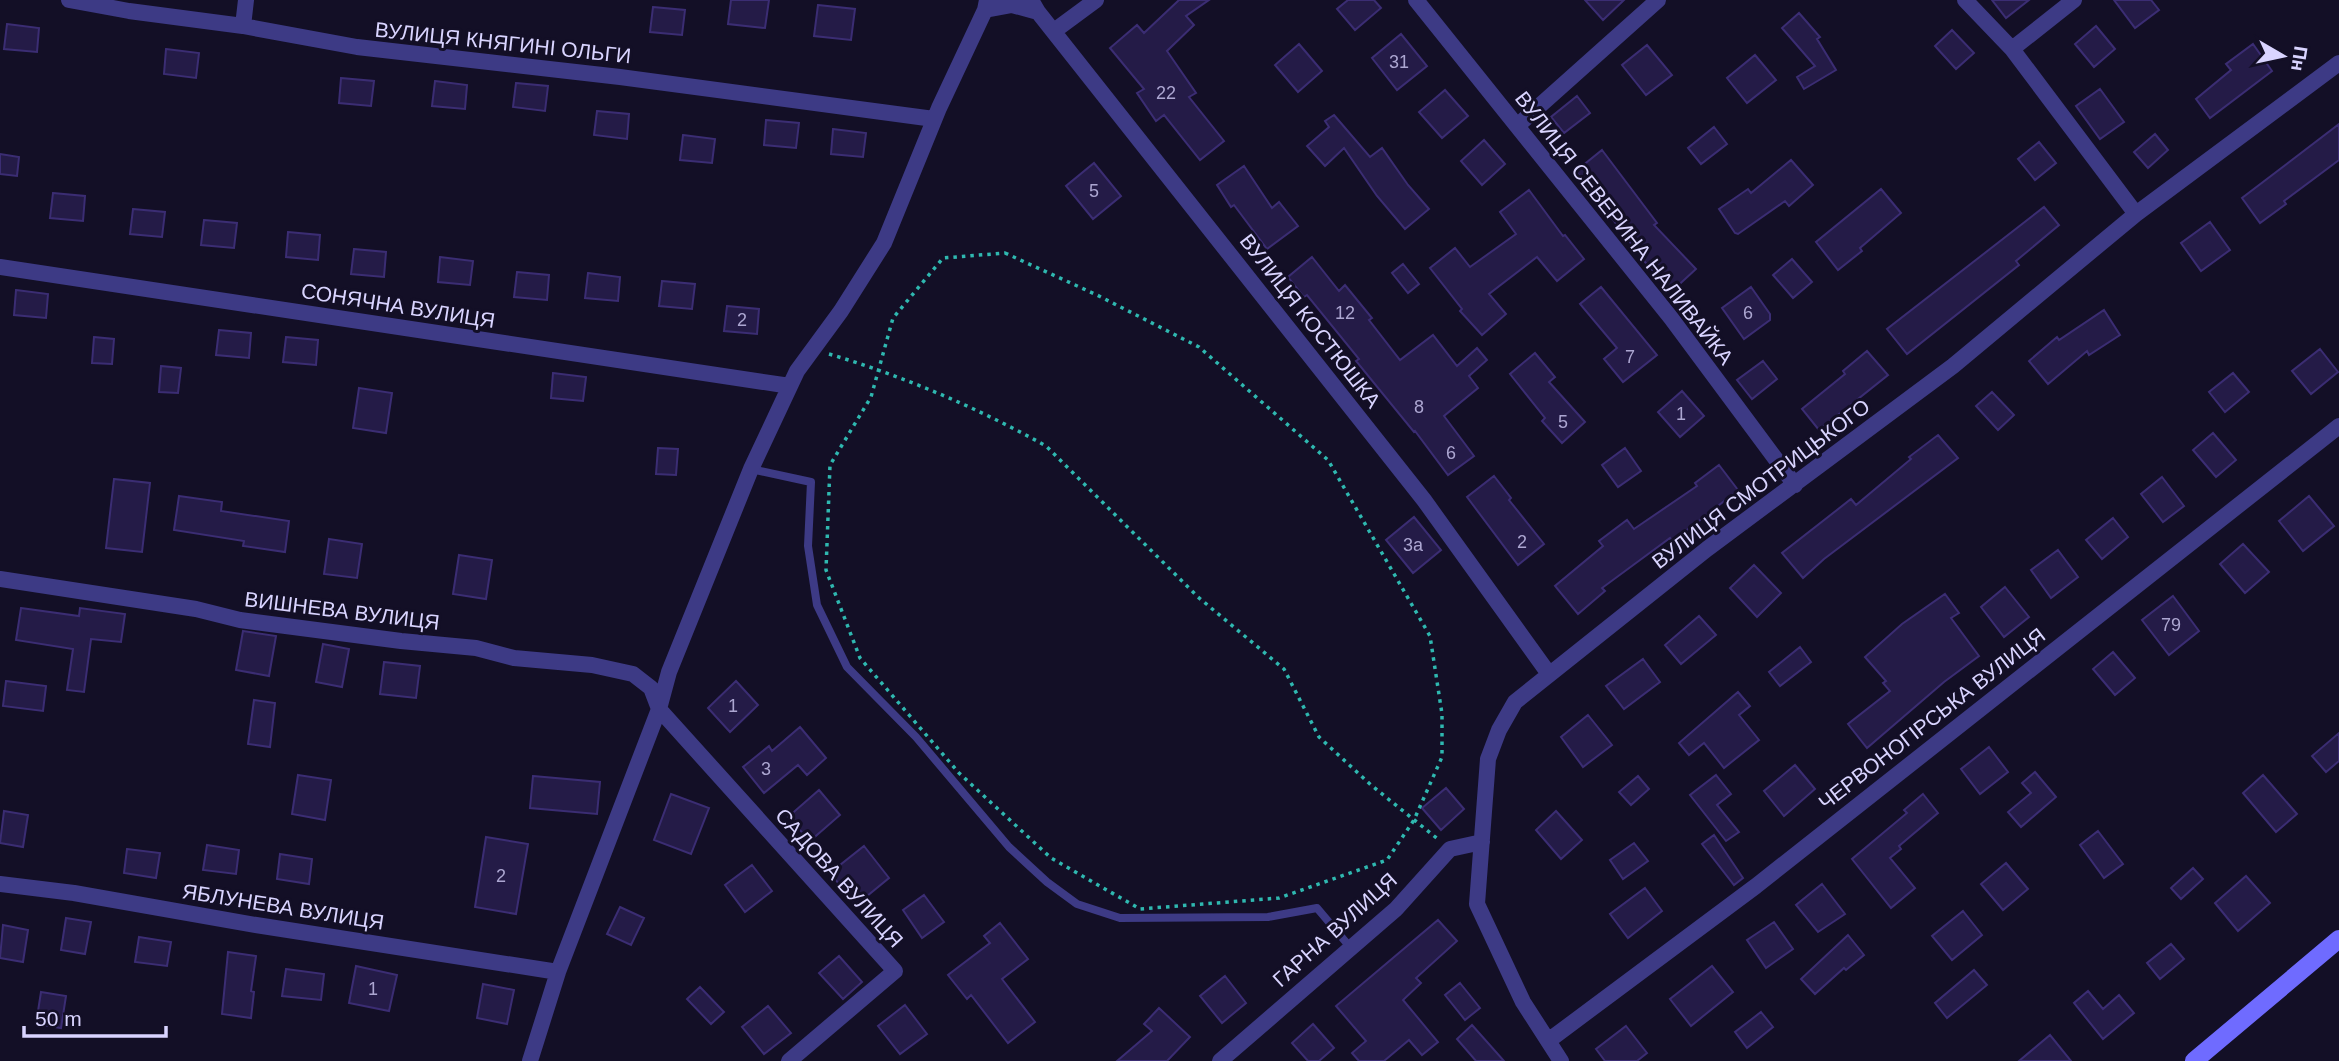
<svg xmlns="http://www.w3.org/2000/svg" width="2339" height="1061" viewBox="0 0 2339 1061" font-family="Arial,sans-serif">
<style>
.building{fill:#241b47;stroke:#3b2d73;stroke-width:2}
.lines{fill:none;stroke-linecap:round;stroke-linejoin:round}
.path{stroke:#2fb8b0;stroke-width:3.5;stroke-dasharray:3.5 5;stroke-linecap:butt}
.service{stroke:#3d3a85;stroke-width:8}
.minor{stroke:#3d3a85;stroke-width:16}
.secondary{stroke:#6f6bff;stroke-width:18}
.labels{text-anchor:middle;stroke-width:6;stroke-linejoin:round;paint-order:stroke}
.number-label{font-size:18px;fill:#aca6d1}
.street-label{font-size:21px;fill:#d9d4ff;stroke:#130f26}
</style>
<rect width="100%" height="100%" fill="#130f26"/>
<path class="building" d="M731,0H769L765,28L728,24Z
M1179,0H1209L1186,16L1194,25L1167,51L1196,93L1189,97L1224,141L1200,160L1164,115L1156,121L1137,93L1144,89L1110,48L1137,25L1144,33Z
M1348,0H1374L1381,8L1355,30L1337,9Z
M1585,0H1624L1603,20Z
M1992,0H2029L2006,18Z
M2114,0H2151L2159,10L2135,28Z
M818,5L855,9L851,40L814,36Z
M653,7L685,10L682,35L650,32Z
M1799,13L1820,37L1817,39L1836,70L1804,89L1797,77L1815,66L1782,28Z
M7,24L39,28L37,52L4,49Z
M2096,26L2115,49L2094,67L2075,44Z
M1952,30L1974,53L1956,69L1935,46Z
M1401,34L1427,66L1397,90L1372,58Z
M1299,44L1322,71L1298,92L1275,65Z
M2253,44L2272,71L2210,118L2196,99L2231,70L2226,64Z
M1647,45L1672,75L1646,95L1622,65Z
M166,49L199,53L196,78L164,74Z
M1755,55L1776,80L1747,103L1727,78Z
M341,78L374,81L371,106L339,103Z
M435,81L467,85L465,109L432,106Z
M516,83L548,86L545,111L513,107Z
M2100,89L2124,122L2100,139L2076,106Z
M1445,90L1468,116L1442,138L1419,112Z
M1577,96L1590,113L1564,133L1551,117Z
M597,111L629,114L627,139L594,135Z
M1334,115L1370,157L1382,148L1408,185L1429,209L1405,229L1377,196L1344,148L1325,166L1307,146L1329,127L1325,121Z
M766,120L799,123L796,148L764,145Z
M2339,124V160L2284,201L2286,204L2260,223L2242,198Z
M1714,127L1727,144L1701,164L1688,148Z
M833,129L866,133L863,157L831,154Z
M2155,134L2168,150L2148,168L2134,152Z
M683,135L715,139L712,163L680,160Z
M1484,140L1505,164L1482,185L1461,161Z
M2039,142L2056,163L2035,180L2018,159Z
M1602,150L1657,223L1654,225L1696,269L1672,291L1645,262L1576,171Z
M0,154L19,157L17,176L0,174Z
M1791,160L1813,185L1789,206L1785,201L1738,234L1735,233L1719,209L1748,189L1751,193Z
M1094,163L1121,196L1093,219L1066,186Z
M1244,166L1272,208L1279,202L1298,226L1267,249L1234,205L1231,207L1217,185Z
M1881,189L1901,213L1860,248L1862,251L1838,270L1816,242Z
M1529,190L1563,236L1565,235L1584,259L1557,281L1537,257L1489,294L1506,314L1482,335L1460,311L1462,309L1430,268L1455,248L1470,267L1516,234L1500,212Z
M53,193L85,196L83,221L50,218Z
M2044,207L2059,225L2016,261L2019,265L1907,354L1887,329Z
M133,209L165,212L162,237L130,234Z
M204,220L237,223L234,248L201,245Z
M2210,222L2230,250L2201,271L2181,243Z
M288,232L320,235L318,260L286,257Z
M354,249L386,252L384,277L351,274Z
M440,257L473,261L470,285L438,282Z
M1312,257L1339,291L1345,285L1372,318L1369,320L1400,360L1433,335L1457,366L1477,348L1487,360L1469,376L1478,388L1444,416L1474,456L1448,475L1415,431L1414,432L1356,361L1359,359L1307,295L1304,297L1288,277Z
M1792,259L1812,282L1793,298L1773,275Z
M1403,264L1419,284L1408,293L1392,273Z
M517,272L549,275L547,300L514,297Z
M588,273L620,277L618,301L585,298Z
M662,281L695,284L692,309L659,306Z
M1601,287L1657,355L1623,382L1604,359L1617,348L1580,304Z
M1751,287L1770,314V320L1744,339L1722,308Z
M16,290L48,294L46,318L14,315Z
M727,306L759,309L757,334L724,331Z
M2104,310L2120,335L2089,355L2087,351L2048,384L2029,361L2057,337L2059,340Z
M219,330L251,333L249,358L216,355Z
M94,337L114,339L112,364L92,363Z
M286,337L318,340L316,365L283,362Z
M2320,349L2338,372L2311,394L2292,371Z
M1867,351L1888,375L1819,430L1802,409L1845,374L1843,371Z
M1535,353L1555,377L1549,382L1585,422L1562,443L1542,421L1545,418L1510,374Z
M1763,361L1777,379L1752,399L1737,380Z
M161,366L181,368L178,393L159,392Z
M553,373L586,377L583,401L551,398Z
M2233,373L2249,392L2225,412L2209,392Z
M359,388L392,393L386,433L353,428Z
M1682,391L1704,416L1680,437L1658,412Z
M1992,392L2014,415L1998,430L1976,406Z
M2213,433L2236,460L2216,477L2193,450Z
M1938,435L1958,458L1824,559L1803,578L1782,553L1851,499L1856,505L1911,459L1909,457Z
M658,448L678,449L676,475L656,474Z
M1625,448L1641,471L1618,487L1602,465Z
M1719,465L1738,490L1699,521L1672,541L1670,538L1602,588L1605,591L1578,614L1555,586L1603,546L1599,541L1627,520L1634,529L1697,486L1695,483Z
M1494,476L1511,498L1509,500L1544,544L1518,565L1467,497Z
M2162,477L2184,506L2163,522L2141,494Z
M114,479L150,483L142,552L106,548Z
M179,496L222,502L221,511L289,521L285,552L243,546L244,541L174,530Z
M2309,496L2334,526L2303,551L2279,521Z
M1414,517L1441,550L1413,573L1386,540Z
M2113,518L2128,537L2102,559L2086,540Z
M329,539L362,544L357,578L324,574Z
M2243,544L2269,572L2245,593L2220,564Z
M2058,550L2078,577L2051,598L2031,570Z
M459,555L492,560L486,599L453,594Z
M1754,565L1781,593L1757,617L1730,588Z
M2005,587L2029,617L2004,637L1981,607Z
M1945,594L1959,613L1951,618L1979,656L1944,682L1867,748L1848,724L1890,691L1883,683L1886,681L1865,657L1902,624Z
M2173,596L2199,631L2169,655L2142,620Z
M21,608L79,616L80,608L125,614L121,642L91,639L84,692L67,690L73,649L16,640Z
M1699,616L1716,635L1681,664L1665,645Z
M243,631L276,636L269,676L236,670Z
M323,644L349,649L342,687L316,682Z
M1800,647L1811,662L1780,686L1769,672Z
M2113,652L2135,678L2115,695L2093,669Z
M1643,659L1660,682L1624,709L1606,686Z
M384,662L420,666L416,698L380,694Z
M6,681L46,686L43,711L3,706Z
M736,681L758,705L730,732L708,708Z
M1738,692L1750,706L1739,715L1759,740L1724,768L1704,743L1689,755L1679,743Z
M254,700L275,703L270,747L248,744Z
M1588,715L1612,745L1583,767L1561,737Z
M800,727L826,758L807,775L798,765L764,793L743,767L769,746L772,751Z
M2339,733V761L2326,772L2312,756Z
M1989,747L2008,772L1980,794L1961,769Z
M1795,765L1815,789L1784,816L1764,791Z
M2035,772L2056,797L2021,827L2008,812L2031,793L2022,783Z
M298,775L331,780L325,820L292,814Z
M1716,775L1731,794L1717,805L1739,832L1726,841L1690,795Z
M2263,775L2297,814L2276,832L2243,793Z
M533,776L600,782L597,814L530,808Z
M1638,776L1649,789L1631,805L1619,792Z
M1446,788L1464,809L1441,830L1422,808Z
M819,790L840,815L810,841L788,817Z
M671,794L709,808L691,854L654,840Z
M1923,794L1938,813L1899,846L1901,849L1890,858L1915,888L1891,908L1852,859L1907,813L1904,810Z
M4,811L28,815L23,847L0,843Z
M1556,811L1582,840L1561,859L1536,830Z
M2098,831L2123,864L2104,878L2080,845Z
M1714,835L1743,878L1734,885L1702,844Z
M486,837L528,844L516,914L475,907Z
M1634,843L1648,861L1623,879L1610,860Z
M207,845L239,850L236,874L203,870Z
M864,846L889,878L856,905L830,873Z
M127,849L160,853L156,878L124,873Z
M280,854L312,859L309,884L277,879Z
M2006,863L2028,889L2003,910L1981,884Z
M752,865L772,891L745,912L725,885Z
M2193,868L2203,879L2181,899L2171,888Z
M2246,876L2270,903L2238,931L2215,903Z
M1822,884L1845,914L1818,932L1796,905Z
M1645,888L1662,911L1628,938L1610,914Z
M924,895L944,922L922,938L903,910Z
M620,907L644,918L631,945L607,934Z
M1963,911L1982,935L1952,960L1932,936Z
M66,918L91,922L85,954L61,950Z
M1438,920L1457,941L1416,978L1421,983L1403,1000L1438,1042L1422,1055L1409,1040L1384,1061H1359L1352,1053L1366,1041L1336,1006Z
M1774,922L1793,949L1766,968L1747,940Z
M1000,923L1028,959L1002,979L1035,1022L1008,1043L971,995L967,999L948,975L990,943L984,936Z
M3,925L28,930L23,962L0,958Z
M1848,935L1864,955L1846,970L1844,968L1815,994L1801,979Z
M139,937L171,942L167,966L135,962Z
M2171,944L2184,959L2160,979L2147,963Z
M228,952L256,956L251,991L254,992L251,1018L222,1014Z
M839,956L862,982L843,999L819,973Z
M356,966L397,975L389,1011L349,1003Z
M1712,966L1733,992L1691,1026L1670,999Z
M286,969L324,974L321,1000L282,996Z
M1974,970L1987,985L1947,1018L1935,1003Z
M1225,976L1246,1003L1222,1023L1200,996Z
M1460,983L1480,1008L1465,1020L1445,995Z
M483,984L514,990L507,1024L477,1018Z
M700,987L724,1012L711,1024L687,999Z
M2088,991L2103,1009L2119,995L2134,1013L2103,1039L2074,1003Z
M41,992L66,996L61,1028L36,1024Z
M905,1005L927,1034L900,1054L878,1026Z
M768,1006L791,1033L764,1054L742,1027Z
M1159,1008L1190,1037L1167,1061H1117L1152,1031L1144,1024Z
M1761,1012L1773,1027L1747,1048L1735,1032Z
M1313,1024L1334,1048L1319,1061H1308L1292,1043Z
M1472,1025L1504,1061H1476L1457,1039Z
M1626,1026L1647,1053L1637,1061H1605L1596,1049Z
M2050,1035L2071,1061H2019Z"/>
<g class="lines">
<path class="path" d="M1005,253L1097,295L1199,347L1328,460L1430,636L1442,714V757L1414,820L1387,860L1279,898L1140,909L1051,858L959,773L860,658L826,570L830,465L871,397L893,318L943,258Z
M829,354C903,376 978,408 1046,446L1198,597L1284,669L1319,737L1371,785L1439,840"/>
<path class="service" d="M751,469L811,482L808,546L817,605L847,667L916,737L1009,847L1047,882L1077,904L1120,918L1268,917L1317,908L1350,947"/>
<path class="minor" d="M69,0L129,11L243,26L357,47L620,77L934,119
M1031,0L1038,12L1424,500L1549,674
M1416,0L1671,318L1795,485
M1965,0L2012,49L2136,214
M985,10L1012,5L1038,12
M243,26L246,0
M1054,31L1096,0
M2012,49L2074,0
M1517,126L1658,0
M0,267L790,386
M0,579L196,609L240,620L401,641L476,648L514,658L592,665L633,674L651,688L659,709L895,971L789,1061
M0,884L74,893L256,925L558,972
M1548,1041L1756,886L2339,426
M530,1061L558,972L659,709L669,672L751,469L797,371L841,311L884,243L939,108L985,10L987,0
M1220,1061L1396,909L1450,849L1482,842
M1561,1061L1523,1002L1477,904L1488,759L1499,730L1515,702L1707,549L1953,366L2136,214L2339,63"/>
<path class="secondary" d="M2194,1061L2339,939"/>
</g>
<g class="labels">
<g class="number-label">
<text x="1399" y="68">31</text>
<text x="1166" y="99">22</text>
<text x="1094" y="197">5</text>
<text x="1345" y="319">12</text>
<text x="1748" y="319">6</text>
<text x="742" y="326">2</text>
<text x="1630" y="363">7</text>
<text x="1419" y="413">8</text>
<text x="1681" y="420">1</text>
<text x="1563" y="428">5</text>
<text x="1451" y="459">6</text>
<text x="1522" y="548">2</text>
<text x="1413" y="551">3а</text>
<text x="2171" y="631">79</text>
<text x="733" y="712">1</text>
<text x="766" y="775">3</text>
<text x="501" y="882">2</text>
<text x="373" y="995">1</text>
</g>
<g class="street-label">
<text transform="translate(503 43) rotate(6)" y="7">ВУЛИЦЯ КНЯГИНІ ОЛЬГИ</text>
<text transform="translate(1624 228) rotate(52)" y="7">ВУЛИЦЯ СЕВЕРИНА НАЛИВАЙКА</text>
<text transform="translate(398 306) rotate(9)" y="7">СОНЯЧНА ВУЛИЦЯ</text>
<text transform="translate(1310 321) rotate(52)" y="7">ВУЛИЦЯ КОСТЮШКА</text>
<text transform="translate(1761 484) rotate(-37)" y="7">ВУЛИЦЯ СМОТРИЦЬКОГО</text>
<text transform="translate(342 611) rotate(7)" y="7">ВИШНЕВА ВУЛИЦЯ</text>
<text transform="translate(1932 719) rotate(-38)" y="7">ЧЕРВОНОГІРСЬКА ВУЛИЦЯ</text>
<text transform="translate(839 878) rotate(48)" y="7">САДОВА ВУЛИЦЯ</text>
<text transform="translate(283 907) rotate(9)" y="7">ЯБЛУНЕВА ВУЛИЦЯ</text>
<text transform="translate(1335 930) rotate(-42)" y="7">ГАРНА ВУЛИЦЯ</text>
</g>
</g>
<g transform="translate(2283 56) rotate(99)" stroke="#130f26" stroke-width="5" paint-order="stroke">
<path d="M0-5L12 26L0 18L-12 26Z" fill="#d9d4ff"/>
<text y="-10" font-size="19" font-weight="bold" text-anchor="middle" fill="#d9d4ff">Пн</text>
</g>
<path d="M24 1026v10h142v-10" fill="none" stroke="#d9d4ff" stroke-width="3.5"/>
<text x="35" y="1026" font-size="21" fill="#d9d4ff" stroke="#130f26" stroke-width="5" paint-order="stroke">50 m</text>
</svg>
